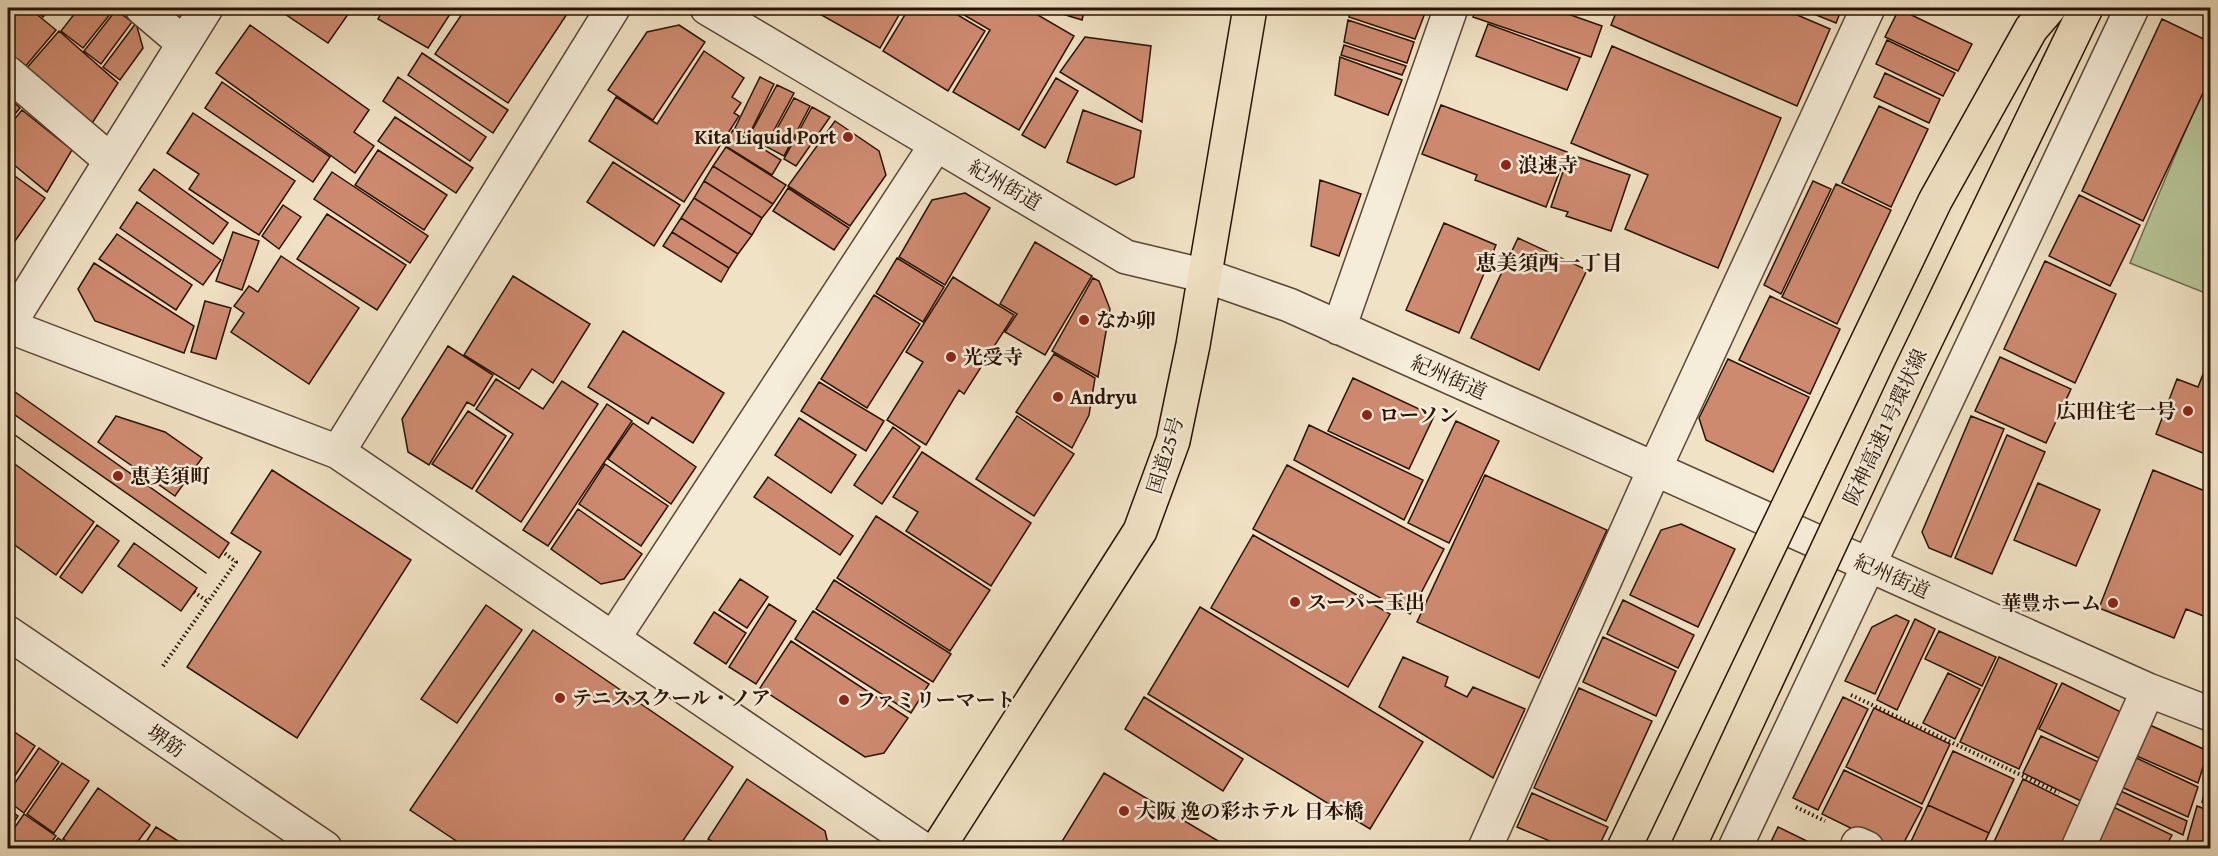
<svg xmlns="http://www.w3.org/2000/svg" width="2218" height="856" viewBox="0 0 2218 856" font-family="'Gentium Book Plus','Noto Serif JP',serif">
<style>
.green{fill:#b6c497;stroke:#6f6c4e;stroke-width:1.5}
.building{fill:#ce8a6f;stroke:#281305;stroke-width:1.5}
.lines{fill:none;stroke-linecap:round;stroke-linejoin:round}
.minor-casing{stroke:#5a4735;stroke-width:36}
.highway-casing{stroke:#281305;stroke-width:36}
.path{stroke:#281305;stroke-width:4;stroke-dasharray:1.5 3;stroke-linecap:butt}
.minor{stroke:#f5ecd9;stroke-width:33}
.highway{stroke:#f0e2c4;stroke-width:33}
.tram{stroke:#281305;stroke-width:1.5}
.highway-bridge-casing{stroke:#281305;stroke-width:36;stroke-linecap:butt}
.highway-bridge{stroke:#f0e2c4;stroke-width:33}
.poi-dot{fill:#8f2418;stroke:#f5ecd9;stroke-width:2}
.labels{text-anchor:middle;stroke-width:5;stroke-linejoin:round;paint-order:stroke}
.poi-label{font-size:20px;font-weight:bold;fill:#281305;stroke:#f5ecd9;text-anchor:start}
.street-label{font-size:20px;fill:#281305;stroke:#f5ecd9}
.neighbourhood-label{font-size:21px;font-weight:bold;fill:#281305;stroke:#f5ecd9}
</style>
<rect width="100%" height="100%" fill="#f0e2c4"/>
<filter id="stains"><feTurbulence type="fractalNoise" baseFrequency=".00333" numOctaves="4"/><feColorMatrix values="0 0 0 0 .2 0 0 0 0 .09 0 0 0 0 .02 0 0 0 .5 -.17"/></filter>
<radialGradient id="worn" r=".72"><stop offset=".6" stop-color="#630" stop-opacity="0"/><stop offset="1" stop-color="#630" stop-opacity=".3"/></radialGradient>
<path class="green" d="M2210,72V295L2130,263Z"/>
<path class="building" d="M8,8H29L56,30L24,68L8,54Z
M33,8H51L43,17Z
M79,8H115L83,48L61,31Z
M276,8H347L351,10L328,43Z
M363,8H379L375,15Z
M384,8H454L428,48L378,19Z
M466,8H571L508,103L435,54Z
M809,8H903L880,48Z
M909,8H946L985,31L948,91L883,51Z
M952,8H1026L1074,36L1019,130L953,92L990,30Z
M1043,8H1085L1082,20Z
M1350,8H1409L1425,13L1415,39L1349,17Z
M1477,8H1551L1602,26L1591,57L1473,17Z
M1618,8H1684L1699,14L1702,8H1781L1830,29L1797,106L1611,25Z
M1799,8H1842L1836,23Z
M1899,9L1972,44L1958,71L1885,37Z
M116,10L132,22L101,64L84,51Z
M2162,19L2210,42V78L2143,221L2082,191Z
M1348,20L1414,42L1407,63L1344,42Z
M136,23L143,48L120,80L103,67Z
M1488,24L1580,58L1567,90L1476,56Z
M250,25L369,110L354,132L374,146L355,173L216,73Z
M679,25L705,42L653,120L608,90L647,32Z
M59,31L118,83L91,125L25,70Z
M1085,37L1151,46L1142,122L1060,72Z
M1887,40L1955,73L1943,96L1876,64Z
M1344,45L1406,66L1402,75L1341,55Z
M1612,46L1781,118L1718,268L1625,229L1648,175L1571,143Z
M704,51L744,78L732,97L741,103L734,113L739,116L684,202L589,141L616,97L657,124Z
M422,53L508,110L493,133L408,75Z
M1340,57L1402,80L1388,115L1335,95Z
M1885,73L1940,99L1929,123L1874,97Z
M398,77L486,137L470,161L383,101Z
M760,77L774,84L749,135L735,128Z
M1056,78L1078,91L1045,148L1022,135Z
M222,82L330,157L313,182L205,108Z
M777,85L794,93L765,147L748,138Z
M8,97L20,108L8,122Z
M794,98L810,106L784,156L767,147Z
M1441,105L1567,152L1546,207L1475,180L1477,175L1422,154Z
M1879,106L1928,129L1891,207L1842,183Z
M812,107L830,117L796,166L784,159Z
M22,110L72,150L47,192L8,160V127Z
M1083,110L1141,131L1134,177L1116,185L1067,162Z
M193,113L295,181L259,235L189,189L199,174L167,153Z
M395,117L473,168L456,193L378,141Z
M835,121L879,151L886,175L850,226L788,186Z
M733,130L781,160L772,175L724,145Z
M726,147L786,185L773,204L713,166Z
M378,150L447,195L424,230L355,185Z
M1569,154L1630,175L1611,231L1566,216L1568,212L1551,207Z
M613,162L680,205L654,246L587,202Z
M713,166L773,204L762,218L704,181Z
M154,169L228,223L213,244L139,190Z
M8,171L45,198L8,251Z
M332,172L428,236L410,263L314,199Z
M1320,180L1361,194L1339,256L1311,246Z
M704,181L762,218L752,235L694,198Z
M1813,181L1831,189L1781,294L1764,285Z
M1836,184L1891,210L1837,324L1782,297Z
M788,188L849,228L834,250L773,211Z
M965,193L990,208L945,285L899,257L932,200Z
M2079,195L2140,225L2110,286L2049,256Z
M694,198L752,235L738,254L681,218Z
M137,202L221,260L203,285L120,228Z
M283,205L301,217L279,249L262,236Z
M327,214L406,265L377,310L297,259Z
M681,218L738,254L729,268L672,232Z
M1444,223L1496,245L1459,333L1406,310Z
M233,232L259,241L242,290L216,281Z
M672,232L729,268L721,282L663,246Z
M117,234L192,285L176,310L99,259Z
M1518,238L1587,270L1539,370L1471,338Z
M1035,242L1092,276L1045,355L1005,332L1017,314L1000,304Z
M281,256L359,308L309,384L231,332L244,313L234,306L249,286L258,292Z
M897,258L944,287L923,322L876,293Z
M2045,261L2116,294L2075,383L2004,349Z
M94,263L194,326L184,353L95,321L78,289Z
M513,276L590,324L553,383L532,369L519,389L464,355Z
M953,277L1014,315L964,394L959,390L926,445L887,420L923,362L906,352Z
M1093,278L1099,281L1110,309L1098,377L1052,351Z
M874,295L920,324L867,408L821,379Z
M1770,296L1840,329L1810,394L1739,360Z
M205,301L231,308L216,359L191,352Z
M623,331L724,393L693,443L652,417L648,424L588,387Z
M448,346L493,375L474,406L467,402L429,465L408,452L402,419Z
M1054,354L1095,378L1089,415L1072,448L1016,412Z
M2210,356V456L2156,434L2177,379L2198,387Z
M2000,357L2071,389L2046,443L1975,411Z
M1728,359L1809,397L1773,472L1706,440L1699,418Z
M1353,378L1434,416L1409,469L1328,431Z
M496,379L543,409L562,381L598,404L521,522L476,491L513,434L476,409Z
M819,382L884,421L866,451L801,411Z
M8,387L229,543L219,558L8,410Z
M607,404L632,421L548,546L523,530Z
M468,411L506,436L472,489L432,464Z
M116,416L165,432L202,458L175,496L98,442Z
M1017,416L1074,454L1034,516L976,479Z
M1971,416L2004,429L1951,557L1929,548L1922,532Z
M799,418L856,455L831,493L775,455Z
M1456,421L1499,441L1449,543L1408,523Z
M633,423L696,467L671,504L608,459Z
M1309,425L1423,480L1404,520L1294,460Z
M893,427L920,447L882,504L854,485Z
M2007,435L2045,452L1992,574L1955,558Z
M922,452L1031,523L991,586L906,531L918,512L893,497Z
M8,459L94,522L56,575L8,540Z
M605,464L668,506L641,546L579,504Z
M1287,465L1444,549L1410,614L1253,529Z
M272,470L411,560L297,738L187,667L261,552L231,533Z
M2153,470L2210,493V605L2206,617L2186,609L2174,638L2099,608Z
M1485,475L1607,530L1539,678L1417,622Z
M768,477L853,536L840,555L754,497Z
M2038,483L2100,510L2076,566L2014,540Z
M578,509L642,554L624,579L601,584L551,549Z
M876,516L990,590L950,651L837,578Z
M1681,524L1735,549L1698,627L1630,595L1661,530Z
M97,525L119,541L82,593L60,577Z
M1253,535L1390,614L1348,687L1211,608Z
M134,543L197,588L181,611L118,566Z
M740,579L768,597L747,628L719,610Z
M834,580L951,654L933,682L816,609Z
M1623,600L1694,635L1678,668L1607,634Z
M769,604L796,621L756,684L729,667Z
M486,605L522,630L457,723L421,699Z
M1200,607L1423,742L1370,829L1148,694Z
M813,611L929,684L911,713L795,639Z
M714,612L746,633L726,664L694,643Z
M1896,615L1909,621L1875,694L1845,681L1872,627Z
M1915,619L1935,629L1897,710L1877,700Z
M533,630L733,767L678,848H467L410,810Z
M1939,631L1996,657L1982,686L1925,659Z
M1603,637L1676,671L1656,716L1583,682Z
M791,641L908,718L884,753L865,757L760,688Z
M1403,657L1448,677L1445,686L1467,697L1473,687L1525,709L1493,778L1379,707Z
M1999,657L2057,684L2019,769L1960,742Z
M1948,673L1980,689L1955,739L1923,723Z
M2062,683L2125,714L2103,760L2039,729Z
M1579,688L1652,721L1606,821L1534,788Z
M1144,697L1243,759L1223,791L1125,729Z
M1843,697L1868,709L1818,810L1793,798Z
M1874,708L1950,744L1922,804L1846,767Z
M2143,722L2208,751L2198,783L2130,753Z
M13,731L35,746L8,786V738Z
M2041,736L2103,764L2085,803L2023,773Z
M39,748L59,762L24,813L8,801V793Z
M1953,751L2014,779L1989,833L1928,805Z
M2130,755L2198,787L2188,817L2117,785Z
M62,763L89,781L54,833L27,814Z
M1844,770L1922,808L1901,848H1891L1822,814Z
M2210,770V805L2202,802Z
M1104,773L1230,848H1058Z
M747,779L825,831L829,848H723L708,839Z
M2023,779L2082,808L2064,848H2007L1994,842Z
M98,788L150,825L133,848H77L63,839Z
M2114,788L2187,821L2183,835L2111,801Z
M1532,793L1608,827L1598,848H1566L1517,827Z
M1928,805L1989,833L1982,848H1908Z
M2109,805L2172,835L2165,848H2088Z
M2197,806L2210,811V848H2185Z
M8,809L18,816L8,832Z
M24,814L56,836L47,848H8V837Z
M156,827L189,848H142Z
M1778,827L1821,848H1768Z
M58,838L73,848H51Z"/>
<g class="lines">
<defs>
<path id="minor" d="M142,8L183,43
M707,8L1126,257L1206,276L1289,305L2148,690L2210,714
M8,73L110,160
M8,326L338,452L921,848
M8,326L206,8
M1339,328L1451,8
M338,452L613,8
M8,633L325,848
M613,639L936,145
M1858,844L1867,848
M1485,848L1655,468L1868,8
M1735,848L2132,8
M2078,848L2148,690"/>
<path id="highway" d="M938,848L1140,531L1173,441L1193,345L1250,8"/>
</defs>
<use href="#minor" class="minor-casing"/>
<use href="#highway" class="highway-casing"/>
<path class="path" d="M194,592L208,602
M163,666L236,562L223,552
M1851,695L2059,793
M1796,807L1825,821"/>
<use href="#minor" class="minor"/>
<use href="#highway" class="highway"/>
<path class="tram" d="M8,430L206,573"/>
<defs>
<path id="highway-bridge" d="M1624,848L1935,201L2031,29L2049,8
M1688,848L1909,375L2086,8"/>
</defs>
<use href="#highway-bridge" class="highway-bridge-casing"/>
<use href="#highway-bridge" class="highway-bridge"/>
</g>
<g class="poi-dot">
<circle cx="848" cy="137" r="6"/>
<circle cx="1506" cy="165" r="6"/>
<circle cx="1084" cy="320" r="6"/>
<circle cx="951" cy="357" r="6"/>
<circle cx="1058" cy="397" r="6"/>
<circle cx="2188" cy="411" r="6"/>
<circle cx="1367" cy="415" r="6"/>
<circle cx="118" cy="476" r="6"/>
<circle cx="1295" cy="602" r="6"/>
<circle cx="2113" cy="603" r="6"/>
<circle cx="560" cy="698" r="6"/>
<circle cx="844" cy="700" r="6"/>
<circle cx="1124" cy="811" r="6"/>
</g>
<g class="labels">
<g class="poi-label">
<text x="836" y="144" text-anchor="end">Kita Liquid Port</text>
<text x="1518" y="172">浪速寺</text>
<text x="1096" y="327">なか卯</text>
<text x="963" y="364">光受寺</text>
<text x="1070" y="404">Andryu</text>
<text x="2176" y="418" text-anchor="end">広田住宅一号</text>
<text x="1379" y="422">ローソン</text>
<text x="130" y="483">恵美須町</text>
<text x="1307" y="609">スーパー玉出</text>
<text x="2101" y="610" text-anchor="end">華豊ホーム</text>
<text x="572" y="705">テニススクール・ノア</text>
<text x="856" y="707">ファミリーマート</text>
<text x="1136" y="818">大阪 逸の彩ホテル 日本橋</text>
</g>
<g class="street-label">
<text transform="translate(1005 185) rotate(30)" y="7">紀州街道</text>
<text transform="translate(1449 377) rotate(24)" y="7">紀州街道</text>
<text transform="translate(1885 427) rotate(-65)" y="7">阪神高速1号環状線</text>
<text transform="translate(1165 455) rotate(-73)" y="7">国道25号</text>
<text transform="translate(1892 576) rotate(24)" y="7">紀州街道</text>
<text transform="translate(166 741) rotate(34)" y="7">堺筋</text>
</g>
<g class="neighbourhood-label">
<text x="1549" y="270">恵美須西一丁目</text>
</g>
</g>
<rect width="2218" height="856" fill="none" stroke="#f0e2c4" stroke-width="30"/>
<rect x="9" y="9" width="2200" height="838" fill="none" stroke="#281305" stroke-width="3"/>
<rect x="15" y="15" width="2188" height="826" fill="none" stroke="#281305" stroke-width="1.5"/>
<rect width="100%" height="100%" filter="url(#stains)"/>
<rect width="100%" height="100%" fill="url(#worn)"/>
</svg>
